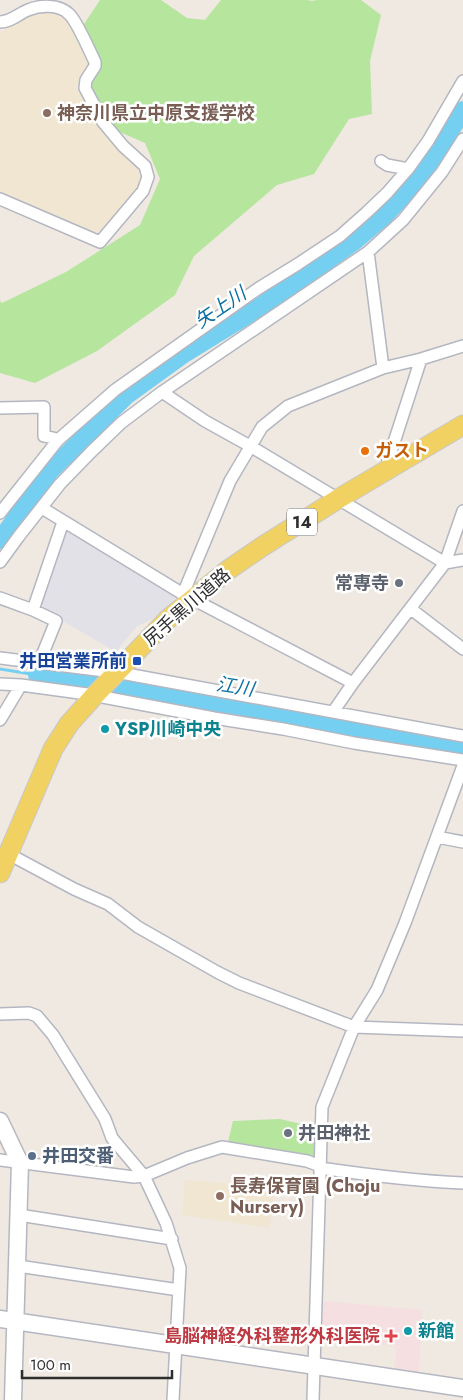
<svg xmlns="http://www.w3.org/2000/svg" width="463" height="1400" viewBox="0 0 463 1400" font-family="Jost,'Noto Sans JP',sans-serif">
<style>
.industrial{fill:#e3e1e8}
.education{fill:#f0e6d1}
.medical{fill:#f5dfe0}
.green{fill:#b6e59e}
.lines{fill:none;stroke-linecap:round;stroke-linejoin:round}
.stream{stroke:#75cff0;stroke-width:3}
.river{stroke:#75cff0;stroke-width:18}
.street-casing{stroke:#b4b7c1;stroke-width:14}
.secondary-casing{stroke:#b4b7c1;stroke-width:19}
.primary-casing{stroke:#c9c9c9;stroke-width:21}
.street{stroke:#fff;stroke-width:11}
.secondary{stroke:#fff;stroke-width:16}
.primary{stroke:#f2d163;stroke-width:19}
.education-dot{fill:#8d6e63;stroke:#fff;stroke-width:2}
.food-dot{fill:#e8710a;stroke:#fff;stroke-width:2}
.worship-dot{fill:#6b7280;stroke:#fff;stroke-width:2}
.transit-dot{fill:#1a4fb4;stroke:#fff;stroke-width:2}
.culture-dot{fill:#0f9aa8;stroke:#fff;stroke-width:2}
.service-dot{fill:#5c6f8a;stroke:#fff;stroke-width:2}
.health-dot{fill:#e0444e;stroke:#fff;stroke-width:2}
.labels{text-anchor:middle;stroke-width:5;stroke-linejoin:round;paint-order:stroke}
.shield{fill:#fff;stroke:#6d6d6d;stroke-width:1}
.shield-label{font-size:16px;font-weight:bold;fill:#2e2e2e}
.education-label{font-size:18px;font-weight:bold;fill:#785e54;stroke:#fff;text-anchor:start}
.food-label{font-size:18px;font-weight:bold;fill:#c56008;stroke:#fff;text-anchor:start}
.worship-label{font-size:18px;font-weight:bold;fill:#5b616d;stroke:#fff;text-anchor:end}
.street-label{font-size:18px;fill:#2e2e2e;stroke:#fff}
.transit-label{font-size:18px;font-weight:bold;fill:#164399;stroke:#fff;text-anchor:end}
.culture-label{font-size:18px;font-weight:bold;fill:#0d838f;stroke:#fff;text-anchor:start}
.service-label{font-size:18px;font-weight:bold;fill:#4e5e75;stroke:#fff;text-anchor:start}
.health-label{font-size:18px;font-weight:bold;fill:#be3a42;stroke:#fff;text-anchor:end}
.water-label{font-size:19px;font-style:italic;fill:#0d6fa3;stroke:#fff}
</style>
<rect width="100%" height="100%" fill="#efe9e1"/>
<path class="industrial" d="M70,528L175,592L176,597L154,618L136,627L116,652L37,606L63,529Z"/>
<path class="education" d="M39,11L63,12L92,62L82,86L143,172V186L105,230L97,232L87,231L0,194V33L28,15Z
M185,1180L256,1186L274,1194L269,1228L182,1215Z"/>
<path class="medical" d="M323,1301L422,1310L419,1372L417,1374L395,1370L396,1346L360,1343L361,1330L322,1325Z"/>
<path class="green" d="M100,0H161L187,18L205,20L221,0H307L312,1L317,0H361L381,15L370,61L372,114L349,119L314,174L277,185L194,256L175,295L97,351L35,383L0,373V301L2,303L66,272L140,225L160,179L145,143L115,130L104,114L90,84L100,67V59L82,27Z
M280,1119L314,1127V1156L228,1142L233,1121Z"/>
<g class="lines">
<path class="stream" d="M0,669L37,675"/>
<path class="river" d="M0,540L51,470L126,396L184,354L249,314L314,270L355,241L383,217L403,196L433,160L463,110
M37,675L124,689L300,720L366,729L427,740L463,750"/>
<defs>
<path id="street" d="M0,22C11,22 18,14 28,10C40,5 59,4 69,14C77,21 89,50 95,62V66L86,80L85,88L103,122L123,146L145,166L148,177L143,191L100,242L0,199
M381,161L387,165L408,169
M368,252L383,368
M162,392L205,421L250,446L445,563L463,560
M0,408L44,407V436L53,438L58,440
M388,461L421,359
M42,508L183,594L353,683
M0,513L58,440L115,390L259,288L298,264L340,236L366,213L387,193L408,169L428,141L463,81
M0,562L19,536L60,484L91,452L121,423L162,392L368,252L403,220L442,172L463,139
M183,594L230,481L262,427L288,406L383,368L421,359L463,346
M0,598L33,610L56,621L39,663
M411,609L463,649
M33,610L63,522
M0,658L121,673L463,736
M0,684L21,685L87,694L214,718L283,729L354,743L463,760
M333,712L353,683L445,563L463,511
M0,720L21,685
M437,837L463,842
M5,852L74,889L108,904L138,927L217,972L239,983L354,1027L463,1031
M0,1014L29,1013L37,1016L53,1035L105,1119L112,1138L144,1176L166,1223L180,1268L173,1400
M0,1160L134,1177L144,1176L187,1158L222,1147L307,1161L320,1166
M320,1168C368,1175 415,1181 463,1183
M19,1215L172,1239
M18,1266L179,1290
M313,1400L322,1107L354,1027L377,990L405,923L463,766"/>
<path id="secondary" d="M0,1121L20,1163L13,1400
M0,1319L463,1388"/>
<path id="primary" d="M0,873L53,749L69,724L94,696L168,619L228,570L263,546L338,499L463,425"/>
</defs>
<use href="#street" class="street-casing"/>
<use href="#secondary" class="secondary-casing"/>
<use href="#primary" class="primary-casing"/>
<use href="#street" class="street"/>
<use href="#secondary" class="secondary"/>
<use href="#primary" class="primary"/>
</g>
<g class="education-dot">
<circle cx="47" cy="113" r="5"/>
<circle cx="220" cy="1196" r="5"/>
</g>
<circle class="food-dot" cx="365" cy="451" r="5"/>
<g class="worship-dot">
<circle cx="399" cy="583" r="5"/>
<circle cx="288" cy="1133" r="5"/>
</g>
<rect class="transit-dot" x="132" y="656" width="10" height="10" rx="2.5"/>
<g class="culture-dot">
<circle cx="105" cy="729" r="5"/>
<circle cx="408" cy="1331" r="5"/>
</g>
<circle class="service-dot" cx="32" cy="1156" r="5"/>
<path class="health-dot" d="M388.5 1328.5h5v5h5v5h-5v5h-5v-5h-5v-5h5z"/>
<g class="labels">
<rect class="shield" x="287" y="508.5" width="30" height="27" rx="4"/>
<g class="shield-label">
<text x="302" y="528">14</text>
</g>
<g class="education-label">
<text x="57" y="119">神奈川県立中原支援学校</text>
<text x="230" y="1192">長寿保育園 (Choju<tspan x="230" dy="21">Nursery)</tspan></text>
</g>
<g class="food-label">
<text x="375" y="457">ガスト</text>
</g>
<g class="worship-label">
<text x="389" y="589">常専寺</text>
<text x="298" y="1139" text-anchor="start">井田神社</text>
</g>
<g class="street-label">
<text transform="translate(187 607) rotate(-41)" y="6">尻手黒川道路</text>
</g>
<g class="transit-label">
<text x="127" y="667">井田営業所前</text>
</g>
<g class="culture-label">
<text x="115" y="735">YSP川崎中央</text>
<text x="418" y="1337">新館</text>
</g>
<g class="service-label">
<text x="42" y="1162">井田交番</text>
</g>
<g class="health-label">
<text x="380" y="1342">島脳神経外科整形外科医院</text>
</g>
<g class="water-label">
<text transform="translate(220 307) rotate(-34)" y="7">矢上川</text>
<text transform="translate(235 686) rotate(9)" y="7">江川</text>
</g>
</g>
<path d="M22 1370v8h150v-8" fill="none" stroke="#2e2e2e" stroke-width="2.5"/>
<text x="30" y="1370" font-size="15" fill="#2e2e2e" stroke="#ffffff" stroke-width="4" paint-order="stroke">100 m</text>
</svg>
